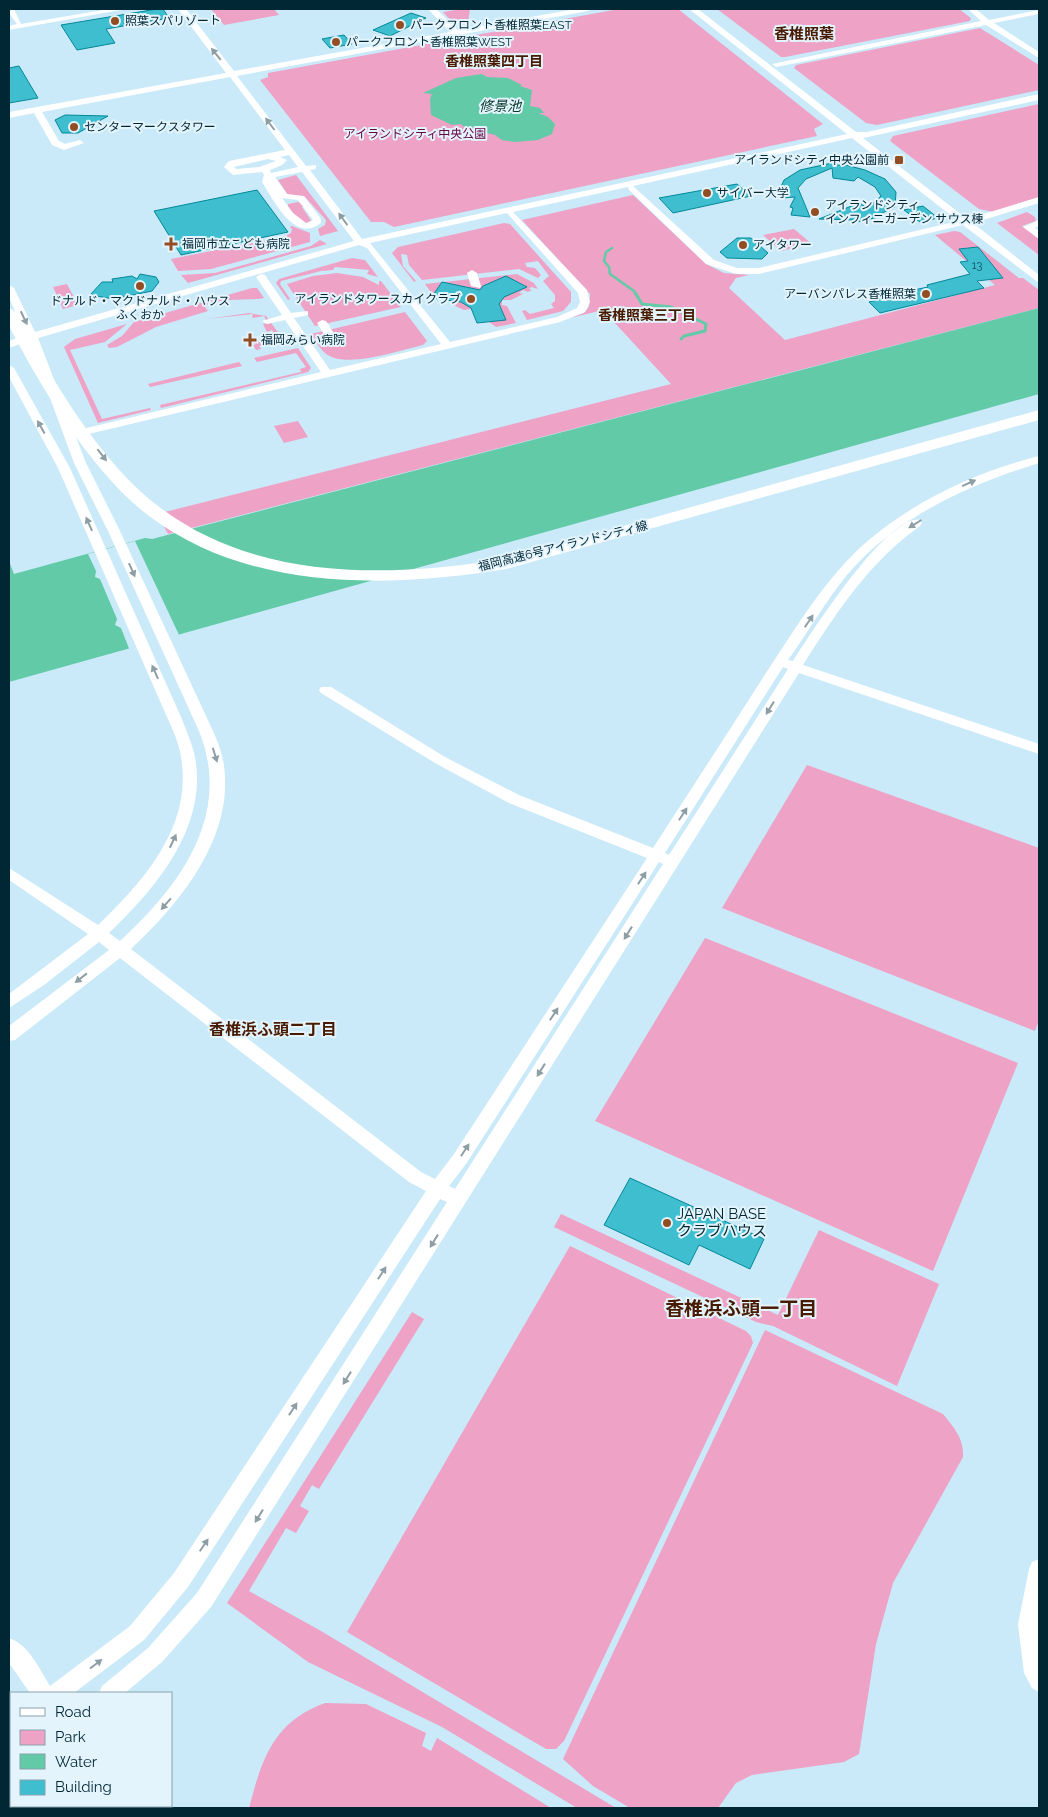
<svg xmlns="http://www.w3.org/2000/svg" width="1048" height="1817" viewBox="0 0 1048 1817" font-family="Raleway,'Noto Sans JP',sans-serif">
<style>
.green{fill:#eda2c6}
.water{fill:#62caa7}
.pier{fill:#caeaf9}
.lines{fill:none;stroke-linecap:round;stroke-linejoin:round}
.stream-far1{stroke:#62caa7;stroke-width:2.5}
.stream{stroke:#62caa7;stroke-width:3}
.building{fill:#3fbed0;stroke:#038897}
.minor{fill:#fff;fill-rule:evenodd}
.highway{fill:#fff;fill-rule:evenodd}
.oneway{fill:#8d9ea4}
.poi-dot{fill:#924d23;stroke:#e4f4fc;stroke-width:2}
.labels{text-anchor:middle;stroke-width:4;stroke-linejoin:round;paint-order:stroke}
.far-number-label{font-size:11px;fill:#104d5c}
.far-poi-label{font-size:12px;fill:#012735;stroke:#e4f4fc;text-anchor:start}
.far-park-label{font-size:12px;fill:#670243;stroke:#e4f4fc}
.far-street-label{font-size:12px;fill:#012735;stroke:#e4f4fc}
.far-neighbourhood-label{font-size:14px;font-weight:bold;fill:#481a00;stroke:#e4f4fc}
.far-water-label{font-size:14px;font-style:italic;fill:#063729;stroke:#e4f4fc}
.far-quarter-label{font-size:15px;font-weight:bold;fill:#481a00;stroke:#e4f4fc}
.poi-label{font-size:15px;fill:#012735;stroke:#e4f4fc;text-anchor:start}
.neighbourhood-label{font-size:16px;font-weight:bold;fill:#481a00;stroke:#e4f4fc}
.near-neighbourhood-label{font-size:19px;font-weight:bold;fill:#481a00;stroke:#e4f4fc}
</style>
<rect width="100%" height="100%" fill="#caeaf9"/>
<path class="green" d="M211,9H274L279,15L224,25Z
M461,9H470L468,22C455,26 451,21 443,12Z
M619,9H678L823,124L814,129L817,136L394,227L384,222H371L260,80L268,77V73Z
M717,9H959L971,18L970,21L785,57H781Z
M980,28L1039,65V90L877,125L866,123L794,68L796,65Z
M1039,104V197L994,212L979,209L890,141L893,136Z
M296,175L338,231L320,236L318,229L325,225L326,220L305,197L288,195L278,180Z
M633,195L706,264L724,273L749,275L736,278L729,288L785,340L995,285L935,235L954,231L960,232L1019,278H1023L1039,290V308L168,534L157,514L671,384L603,310L570,318L584,313L589,307L590,294L522,220Z
M298,202L304,206L302,207L312,222L302,224L288,207V204Z
M1027,212L1035,217L1036,221L1022,226L1039,239V255L997,223Z
M504,223L510,224L571,292V302L563,311L527,320L522,311L525,310L530,314L554,308L551,304L555,301V295L543,281L549,276L538,261L525,263L527,267L535,268L541,275L538,278L519,269L422,280L409,265L407,255L401,254L403,266L416,281L414,282L392,253L398,247Z
M292,226L310,233V242L211,269L178,271L171,259L286,236L291,233L292,229L290,227Z
M794,229L812,244L781,251L763,235Z
M320,240L327,244L188,283L181,275L215,273L311,246Z
M352,258L365,260L378,277L367,274L369,270L335,267L333,270L321,271L281,281L280,284L290,299L288,300L276,283L279,279Z
M337,273L363,277L379,285V281H381L401,307L315,326L287,284L313,276Z
M517,274L534,283L538,289L531,287L529,289L532,290L528,292L523,290L519,293L523,294L511,300H502V305L507,306L516,323L496,327L471,309L464,310L455,306L458,301L433,295L425,284Z
M67,284L78,305L63,309L53,287Z
M252,288H257L264,298C250,301 213,297 205,307L208,311L156,327L117,347L109,348L107,345L122,336L134,322Z
M405,312L427,341L423,345C400,350 344,370 325,353C319,348 315,340 311,334Z
M249,313L266,316L282,338L259,344L283,340L259,346L261,349L256,350L253,345L256,344L252,343L276,338L272,330L267,332L263,324L268,323L264,316L252,318L253,314L207,319Z
M127,324L105,342L70,350L102,419L150,408L151,410L98,423L64,347L75,339Z
M298,348L311,368L308,372L161,408L160,405L301,372L300,369L306,367L296,353L257,362L254,358Z
M239,362L242,366L150,387L148,384Z
M298,421L308,437L284,443L274,426Z
M807,765L1039,848V1020L1035,1031L722,908Z
M705,938L1018,1063L933,1271L595,1121Z
M561,1214L778,1315L819,1230L939,1284L897,1386L773,1326L756,1322L554,1227Z
M570,1246L746,1331L751,1336L753,1343L564,1741L556,1749H546L347,1632Z
M412,1312L424,1319L319,1489L312,1485L300,1506L309,1511L296,1533L286,1528L249,1591L321,1631L616,1808H577L442,1727L308,1662L227,1603Z
M765,1330L943,1414C954,1428 964,1438 963,1457L893,1583L876,1644L859,1754L844,1762L752,1775L736,1783L718,1808H630L593,1786L563,1759Z
M325,1703L366,1704L426,1733L422,1746L431,1751L437,1738L551,1808H249C262,1759 273,1722 325,1703Z"/>
<path class="water" d="M482,74L487,77L508,78L522,85L520,86L532,90L530,106L540,108L544,113H538L548,117L555,124L552,134L538,140L515,142L502,140L495,135L464,127L461,124L452,125L431,115L430,99L432,94L423,93L456,78Z
M1039,308V394L9,682V561L14,574L145,538L152,539Z"/>
<path class="pier" d="M135,541L180,637L130,651L121,628L115,625L117,619L100,579L95,577L96,571L88,554Z"/>
<g class="lines">
<path class="stream-far1" d="M612,248L606,252L604,261L609,267L610,274L634,291L637,296"/>
<path class="stream" d="M636,294L642,304L671,307L706,324L705,331L684,336L681,339"/>
</g>
<path class="building" d="M157,9H163L169,18L106,29L115,43L77,50L61,25Z
M411,13L426,18L390,36L373,30Z
M344,35L352,44L330,48L322,39Z
M19,66L38,98L9,103V68Z
M65,115L108,116L78,133H62L55,120Z
M832,163L833,165H846L865,170L885,179L896,192L895,207L880,214L883,216L852,223L855,220L819,219L859,203L868,208L881,196L875,187L858,177L854,181L833,178L832,168L806,179L798,188L810,217L791,215L793,208L790,207L795,197L782,198L780,189L784,180L800,170Z
M737,184L751,196L673,213L659,198Z
M257,190L288,232L181,255L154,211Z
M923,206L938,218L920,222L904,210Z
M737,238H751L768,253L762,259L727,258L720,252Z
M978,247L1003,278L977,281L984,288L880,313L869,302L877,300L875,298L928,287L927,285L970,274L960,262L968,261L959,249Z
M140,274L156,277L159,282L152,291L114,299L90,295L102,282H113L112,279L132,276L137,279Z
M506,276L527,287L504,297L499,304L506,320L477,323L471,308L461,302L431,298L442,282L480,290L483,286Z
M630,1178L764,1239L750,1269L699,1245L689,1265L604,1225Z"/>
<g class="lines">
<path class="minor" d="M9,9H14L21,24L109,9H126L9,30V26L17,24L9,13Z
M178,9H186L234,71L450,32L428,9H436L458,30L576,9H592L588,11L237,76L306,166L316,165V169L310,170L362,239L847,134L689,9H698L856,132H867L1039,94V100L863,138L967,219L1039,197V203L973,223L1039,275V283L963,225L759,274H736L706,264L629,190L628,187L513,212L587,290L590,302L585,312L560,322L76,437L86,463L120,531L213,731C217,740 221,750 223,760C237,834 181,903 131,949L421,1172L435,1179L454,1154L647,858L509,803L435,763L321,693L319,690L321,687H331L445,757L519,795L653,848C690,791 727,734 764,676C796,628 826,576 870,539C918,499 979,471 1039,456V463C968,485 896,517 847,575C825,602 808,632 788,660L793,661C809,636 888,512 920,520L922,523L920,526C869,562 836,613 803,665L1039,744V754L799,673L211,1607L162,1662L125,1693H99L102,1686L148,1648L197,1593L447,1202L440,1199L188,1587L144,1640L74,1693H30L9,1663V1638C29,1645 39,1668 50,1686L130,1626L174,1573L426,1191L409,1182L120,958L15,1040L9,1041V1026L109,950L99,942L44,985L9,1008V994L88,934L9,880V868L98,925C144,881 193,826 181,757C179,743 173,730 167,717L58,468L9,377V365L14,368L70,468L181,717C186,730 192,743 195,757C208,827 156,888 109,933L120,941C180,886 233,815 199,731L108,531L74,463L29,341L9,348V341L26,335L9,298V285L14,288L35,332L354,241L302,172L275,177L287,194L304,196L321,219V223C295,244 274,201 262,182L264,175L262,172L233,175L224,167L229,161L285,150L230,77L42,112L59,141L65,144L80,140L84,143L64,150L52,145L34,113L9,118V112L226,73ZM852,138L958,221L759,268H737L714,260L633,186ZM289,155L298,167L271,173L270,170L282,165L287,160L280,157ZM268,159L276,161L259,167L236,169L234,167ZM282,198L298,200L313,220L306,223L293,213ZM507,213L578,293L580,302L577,308L557,317L450,342L370,243ZM359,245L367,248L441,344L330,370L294,318L308,315V311L291,313L265,275L261,274L256,277L282,315L262,321L267,324L285,320L321,372L74,431L38,338ZM783,667L788,669L669,855L665,853ZM659,862L663,864L455,1189L449,1186L466,1164Z
M968,9H976L989,20L1039,10V14L994,23L1039,52V58L986,25L776,67L772,64L981,21Z
M1039,220V226L1035,228L1039,231V239L1023,227Z
M472,270L477,273L481,286L480,288L471,286L467,273Z
M322,320L326,321L335,335L334,337L330,338L326,337L317,323Z
M1039,1559V1692L1032,1688L1024,1673L1018,1624L1029,1569L1032,1562Z
M11,1719V1742L9,1743V1720Z
M11,1763V1786L9,1787V1764Z"/>
<path class="highway" d="M9,308L16,312C50,377 102,466 162,509C261,582 390,577 505,559L1039,410V420L506,569C388,588 250,592 149,516C93,474 41,388 9,326Z"/>
</g>
<defs><path id="oneway-solid" d="M-6-.8H1V-3.2L6.5 0L1 3.2V.8H-6Z" transform="scale(1.25)"/></defs>
<g class="oneway">
<use href="#oneway-solid" transform="translate(216 54) rotate(-129)"/>
<use href="#oneway-solid" transform="translate(270 124) rotate(-127)"/>
<use href="#oneway-solid" transform="translate(343 219) rotate(-126)"/>
<use href="#oneway-solid" transform="translate(24 318) rotate(65)"/>
<use href="#oneway-solid" transform="translate(41 427) rotate(-119)"/>
<use href="#oneway-solid" transform="translate(102 455) rotate(52)"/>
<use href="#oneway-solid" transform="translate(969 483) rotate(-24)"/>
<use href="#oneway-solid" transform="translate(89 524) rotate(-114)"/>
<use href="#oneway-solid" transform="translate(915 524) rotate(148)"/>
<use href="#oneway-solid" transform="translate(132 570) rotate(66)"/>
<use href="#oneway-solid" transform="translate(809 621) rotate(-56)"/>
<use href="#oneway-solid" transform="translate(155 672) rotate(-114)"/>
<use href="#oneway-solid" transform="translate(770 708) rotate(122)"/>
<use href="#oneway-solid" transform="translate(215 755) rotate(73)"/>
<use href="#oneway-solid" transform="translate(683 814) rotate(-57)"/>
<use href="#oneway-solid" transform="translate(173 841) rotate(-65)"/>
<use href="#oneway-solid" transform="translate(642 878) rotate(-57)"/>
<use href="#oneway-solid" transform="translate(166 904) rotate(131)"/>
<use href="#oneway-solid" transform="translate(628 933) rotate(122)"/>
<use href="#oneway-solid" transform="translate(81 978) rotate(142)"/>
<use href="#oneway-solid" transform="translate(554 1014) rotate(-57)"/>
<use href="#oneway-solid" transform="translate(541 1070) rotate(122)"/>
<use href="#oneway-solid" transform="translate(465 1150) rotate(-57)"/>
<use href="#oneway-solid" transform="translate(434 1241) rotate(122)"/>
<use href="#oneway-solid" transform="translate(382 1273) rotate(-57)"/>
<use href="#oneway-solid" transform="translate(347 1378) rotate(122)"/>
<use href="#oneway-solid" transform="translate(293 1409) rotate(-57)"/>
<use href="#oneway-solid" transform="translate(259 1516) rotate(122)"/>
<use href="#oneway-solid" transform="translate(204 1545) rotate(-56)"/>
<use href="#oneway-solid" transform="translate(96 1664) rotate(-37)"/>
</g>
<g class="poi-dot">
<circle cx="115" cy="21" r="5"/>
<circle cx="400" cy="25" r="5"/>
<circle cx="336" cy="42" r="5"/>
<circle cx="74" cy="127" r="5"/>
<rect x="894" y="155" width="10" height="10" rx="2.5"/>
<circle cx="707" cy="193" r="5"/>
<circle cx="815" cy="212" r="5"/>
<path d="M168.5 236.5h5v5h5v5h-5v5h-5v-5h-5v-5h5z"/>
<circle cx="743" cy="245" r="5"/>
<circle cx="140" cy="286" r="5"/>
<circle cx="926" cy="294" r="5"/>
<circle cx="471" cy="299" r="5"/>
<path d="M247.5 332.5h5v5h5v5h-5v5h-5v-5h-5v-5h5z"/>
<circle cx="667" cy="1223" r="5"/>
</g>
<g class="labels">
<g class="far-number-label">
<text x="977" y="269">13</text>
</g>
<g class="far-poi-label">
<text x="125" y="25">照葉スパリゾート</text>
<text x="410" y="29">パークフロント香椎照葉EAST</text>
<text x="346" y="46">パークフロント香椎照葉WEST</text>
<text x="84" y="131">センターマークスタワー</text>
<text x="889" y="164" text-anchor="end">アイランドシティ中央公園前</text>
<text x="717" y="197">サイバー大学</text>
<text x="825" y="209">アイランドシティ<tspan x="825" dy="14">インフィニガーデン サウス棟</tspan></text>
<text x="182" y="248">福岡市立こども病院</text>
<text x="753" y="249">アイタワー</text>
<text x="916" y="298" text-anchor="end">アーバンパレス香椎照葉</text>
<text x="461" y="303" text-anchor="end">アイランドタワースカイクラブ</text>
<text x="140" y="305" text-anchor="middle">ドナルド・マクドナルド・ハウス<tspan x="140" dy="14">ふくおか</tspan></text>
<text x="261" y="344">福岡みらい病院</text>
</g>
<g class="far-park-label">
<text x="415" y="138">アイランドシティ中央公園</text>
</g>
<g class="far-street-label">
<text transform="translate(563 546) rotate(-14)" y="4">福岡高速6号アイランドシティ線</text>
</g>
<g class="far-neighbourhood-label">
<text x="494" y="66">香椎照葉四丁目</text>
<text x="647" y="320">香椎照葉三丁目</text>
</g>
<g class="far-water-label">
<text x="500" y="111">修景池</text>
</g>
<g class="far-quarter-label">
<text x="804" y="39">香椎照葉</text>
</g>
<g class="poi-label">
<text x="677" y="1219">JAPAN BASE<tspan x="677" dy="17">クラブハウス</tspan></text>
</g>
<g class="neighbourhood-label">
<text x="273" y="1035">香椎浜ふ頭二丁目</text>
</g>
<g class="near-neighbourhood-label">
<text x="741" y="1315">香椎浜ふ頭一丁目</text>
</g>
</g>
<rect width="1048" height="1817" fill="none" stroke="#012735" stroke-width="20"/>
<rect x="10" y="1692" width="162" height="115" fill="#e4f4fc" stroke="#89a2ac"/>
<rect x="20" y="1708" width="25" height="8" fill="#ffffff" stroke="#89a2ac"/>
<text x="55" y="1717" font-size="15" fill="#012735">Road</text>
<rect x="20" y="1730" width="25" height="15" fill="#eda2c6" stroke="#89a2ac"/>
<text x="55" y="1742" font-size="15" fill="#012735">Park</text>
<rect x="20" y="1754" width="25" height="15" fill="#62caa7" stroke="#89a2ac"/>
<text x="55" y="1767" font-size="15" fill="#012735">Water</text>
<rect x="20" y="1780" width="25" height="15" fill="#3fbed0" stroke="#89a2ac"/>
<text x="55" y="1792" font-size="15" fill="#012735">Building</text>
</svg>
